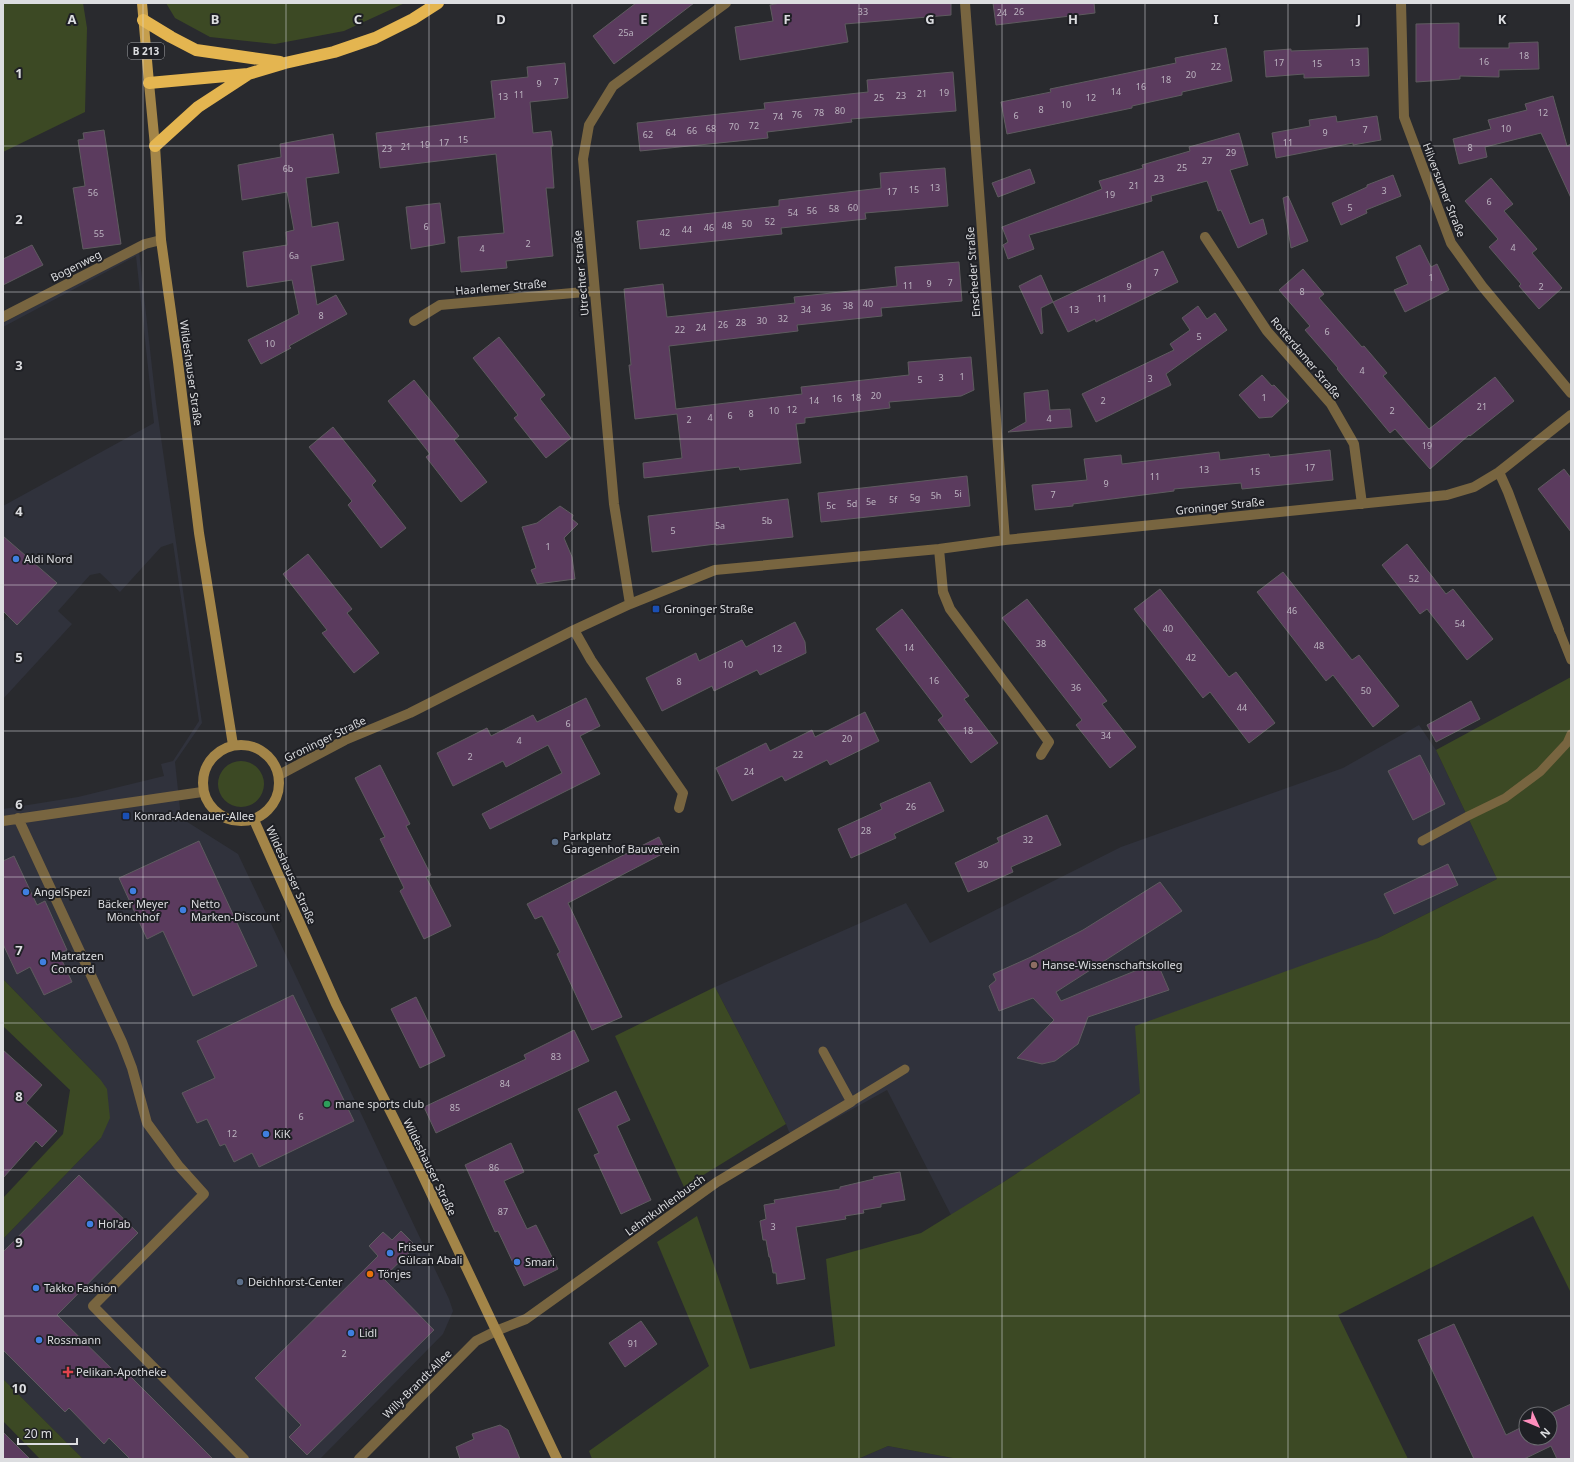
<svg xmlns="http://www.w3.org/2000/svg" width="1574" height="1462" viewBox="0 0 1574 1462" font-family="'Noto Sans',sans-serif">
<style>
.built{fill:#30323c}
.green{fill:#3c4924}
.building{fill:#5b3b5e;stroke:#5e5b5f}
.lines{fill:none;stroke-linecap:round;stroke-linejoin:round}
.service{stroke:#786540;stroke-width:9}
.minor{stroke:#786540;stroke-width:10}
.secondary{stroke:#a38548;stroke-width:10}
.primary{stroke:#c59e4d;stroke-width:10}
.motorway{stroke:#e4b550;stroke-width:12}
.grid{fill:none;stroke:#dcdde0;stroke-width:1;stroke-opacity:0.55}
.shop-dot{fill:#3f7fe0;stroke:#1f2025;stroke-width:1.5}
.transit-dot{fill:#1a4fb4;stroke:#1f2025;stroke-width:1.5}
.service-dot{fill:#5c6f8a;stroke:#1f2025;stroke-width:1.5}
.education-dot{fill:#8d6e63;stroke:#1f2025;stroke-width:1.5}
.leisure-dot{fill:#2e9e5b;stroke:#1f2025;stroke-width:1.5}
.food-dot{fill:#e8710a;stroke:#1f2025;stroke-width:1.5}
.health-dot{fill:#e0444e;stroke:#1f2025;stroke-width:1.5}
.labels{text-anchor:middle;stroke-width:4;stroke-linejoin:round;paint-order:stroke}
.number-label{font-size:9px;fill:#bcb4c0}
.shield{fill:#1f2025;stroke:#a3a4a8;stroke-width:1}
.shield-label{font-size:10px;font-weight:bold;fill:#dcdde0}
.street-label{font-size:11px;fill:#dcdde0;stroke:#1f2025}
.poi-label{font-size:11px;fill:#dcdde0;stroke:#1f2025;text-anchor:start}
.grid-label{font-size:13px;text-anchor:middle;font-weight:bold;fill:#dcdde0;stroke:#1f2025;stroke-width:4;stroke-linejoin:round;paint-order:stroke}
</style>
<rect width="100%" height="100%" fill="#292a2e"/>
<path class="built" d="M139,251L156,403L202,723L175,762L181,818L238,854L449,1299L453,1311L443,1334L320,1459H83L3,1379V1239L101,1138L100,1079L3,979V809L78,797L164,776L161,764L173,761L199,721L173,543L161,547L120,592L100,573L90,575L58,611L72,624L3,699V622L8,616L17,625L57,583L3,536V506L154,423L136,256L3,327V323Z
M1419,725L1436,750L1497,879L1378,938L1002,1183L951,1215L887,1090L793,1142L786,1124L715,987L906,903L930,943L1121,847L1343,768Z
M888,1446L958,1459H858Z"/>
<path class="green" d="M3,3H83L87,28L85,112L3,152Z
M166,3H405L344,31L275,44L210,37L175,18Z
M1571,677V1293L1533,1216L1338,1315L1408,1459H958L888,1446L858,1459H592L589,1451L709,1366L657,1242L697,1216L750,1369L835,1346L826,1259L921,1233L1002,1183L1140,1093L1135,1026L1378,938L1497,879L1436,750Z
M218 784a23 23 0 1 1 46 0a23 23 0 1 1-46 0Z
M3,979L100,1079L107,1089L110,1118L101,1138L3,1239V1198L63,1134L70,1090L3,1026Z
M715,987L786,1124L684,1187L615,1036Z
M3,1379L83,1459H40L3,1421Z"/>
<path class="building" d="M636,3H694L614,64L593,36Z
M780,3H951V15L845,24L848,42L740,60L735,27L773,21L770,5Z
M993,3H1094L1095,13L996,25Z
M1459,23V48H1509V43L1538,42L1539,69L1499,70V77L1460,76V79L1416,82V24Z
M1226,48L1232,81L1182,92V95L1132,106V108L1007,134L1001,102L1051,92L1050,89L1176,63L1175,58Z
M1368,48L1369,76L1304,78V74L1266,77L1264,51L1291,49V51Z
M565,63L568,98L530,102L533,133L551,131L553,146H551L554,188H546L553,256L506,261L507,268L461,272L458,237L504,233L496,154L380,168L376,133L495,118L491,81L528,77L527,67Z
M953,72L956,111L851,119L852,122L767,132L768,138L640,151L637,123L765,109L764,103L868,92L867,80Z
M1553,96L1567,146L1571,144V198L1541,133L1485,147L1487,157L1459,164L1453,139L1491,129L1488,120L1527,110L1525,104Z
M1336,116L1337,122L1377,116L1381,140L1353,145V143L1276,158L1272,133L1310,126L1309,120Z
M104,130L121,244L83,249L73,188L85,186L78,140L84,139L83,133Z
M1239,133L1248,165L1230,170L1250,224L1263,219L1267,234L1238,248L1221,210L1218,211L1207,181L1151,196L1152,201L1029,235L1034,249L1008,259L1003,245L1008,242L1002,227L1102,189L1099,181L1143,168L1142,165L1190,151L1189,147Z
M333,134L339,173L306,178L312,227L338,222L344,260L311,266L317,305L336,295L347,314L289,346L291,348L261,364L248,340L299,314L292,280L247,287L243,252L287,245L286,232L294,230L287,192L242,200L238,165L281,157L280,144Z
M945,168L948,206L865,213L866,219L781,228L782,234L640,249L637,221L779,206V200L881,188L880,173Z
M1030,169L1035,183L998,197L992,183Z
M1393,175L1401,196L1366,210L1367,213L1341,225L1332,203L1367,187V185Z
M1491,178L1513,204L1504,211L1537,249L1532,253L1562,288L1539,309L1519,286L1521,284L1489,247L1498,239L1465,201Z
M1288,196L1308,241L1291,248L1283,198Z
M440,203L445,243L411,249L406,207Z
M32,245L43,265L3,285V259Z
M1420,245L1431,267L1437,264L1449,290L1405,312L1394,290L1408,284L1396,257Z
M1163,251L1178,282L1096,322L1095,319L1068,332L1053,302Z
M959,262L962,301L881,308L882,316L797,325L798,331L669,346L676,409L802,394L801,387L909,375L908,362L971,357L974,390L961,396L889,402L890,408L805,418V423L796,424L801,463L740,470L739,467L644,478L643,463L682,458L677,414L635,419L629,365H631L624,289L663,284L667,317L795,303L794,297L897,286L895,267Z
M1303,269L1324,294L1319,298L1362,347L1364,346L1387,373L1383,376L1429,429L1495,377L1514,401L1470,436L1469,435L1430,469L1395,429L1390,433L1337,369L1338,368L1305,330L1310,326L1279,290Z
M1041,275L1053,302L1041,308L1043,333L1041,334L1019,286Z
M1198,306L1207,319L1215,313L1227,330L1166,374L1171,385L1096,422L1082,394L1174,350L1170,344L1190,330L1182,318Z
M499,337L545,395L540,399L571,438L546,458L514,418L518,415L473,358Z
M1262,375L1272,386L1274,385L1289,401L1272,417L1259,418L1239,395Z
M414,380L459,436L454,440L487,482L461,502L426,457L430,454L388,401Z
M1048,390L1050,410L1070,409L1072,427L1008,432L1026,422L1024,393Z
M333,427L376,481L372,485L406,528L381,548L348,505L352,501L309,447Z
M1330,450L1333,480L1242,489L1241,483L1174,489V491L1073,504V506L1035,510L1032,485L1087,480L1084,459L1121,455L1122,464L1219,452L1220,460L1269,454L1270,457Z
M1564,469L1571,478V532L1538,489Z
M967,476L970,506L821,522L818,493Z
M788,499L793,537L716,545V544L652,552L648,516Z
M560,506L573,515L572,519L578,524L564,538L572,557L575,579L537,584L531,570L536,568L522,527L537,523Z
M3,536L57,583L17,625L3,611Z
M1407,544L1446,594L1453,589L1493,639L1467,660L1427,609L1420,614L1382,565Z
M308,554L352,609L347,613L379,653L354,673L322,633L327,630L283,574Z
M1283,572L1352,660L1359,655L1399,706L1373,727L1333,675L1326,681L1257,592Z
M1160,589L1229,677L1236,672L1275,723L1249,743L1210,692L1203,698L1134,609Z
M1027,599L1107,701L1102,704L1136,747L1110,768L1076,725L1082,720L1002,618Z
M902,609L969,696L964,699L998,743L971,763L938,720L943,716L876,629Z
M795,622L805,642L806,653L760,675L757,670L714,691L712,686L662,711L646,678L696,653L699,661L742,640L746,647Z
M586,698L600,726L580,736L600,774L490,829L482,814L562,773L548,745L506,767L503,761L453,786L437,753L487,728L491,736L533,715L537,722Z
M1471,701L1480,719L1436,742L1427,725Z
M865,712L879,741L830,765L827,760L785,781L782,776L732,801L716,768L766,743L770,751L812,730L815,737Z
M1420,755L1445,804L1413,820L1388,771Z
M380,765L410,824L406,826L431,875L426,877L451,926L424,939L400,891L404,888L380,839L385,837L355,778Z
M930,782L944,811L894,834L896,838L851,858L838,829L882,809L880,804Z
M1047,815L1061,845L1011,867L1013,872L968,892L955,863L999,842L997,838Z
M659,837L666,852L568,903L622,1017L592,1030L557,954L560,952L542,916L535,919L527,904Z
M199,841L257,966L193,996L163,931L147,939L119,878Z
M14,856L37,905L45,901L67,950L59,954L72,982L44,995L30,967L17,974L3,944V861Z
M1448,864L1458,885L1394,914L1384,894Z
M1160,882L1182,911L1056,992L1061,1001L1157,962L1169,990L1088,1017L1078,1044L1055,1061L1042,1064L1017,1058L1054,1020L1033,998L999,1011L989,986L996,980L993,974L1031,957L1083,930Z
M293,995L354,1121L259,1167L252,1153L234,1162L225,1144L220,1146L207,1119L197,1123L182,1093L215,1078L197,1041Z
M416,997L445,1056L420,1068L391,1009Z
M574,1030L589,1061L436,1133L424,1107L526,1059L524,1055Z
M3,1050L42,1085L26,1103L57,1131L42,1147L36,1141L3,1178Z
M616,1091L630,1120L617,1126L651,1200L621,1214L594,1155L599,1153L578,1109Z
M511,1143L524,1172L504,1181L527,1229L536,1225L558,1269L524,1286L498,1231L495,1232L465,1165Z
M900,1172L905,1200L881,1204V1207L863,1210L864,1213L845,1216L846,1219L796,1227L805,1279L777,1284L776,1273H773L770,1257H769L766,1240H763L760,1221L766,1219L764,1205L775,1203L774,1200L840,1189V1187L874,1179L873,1177Z
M79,1175L138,1233L57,1315L121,1378L127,1373L213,1459H130L109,1438L104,1444L69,1408L65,1412L3,1350V1252Z
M401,1231L416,1246L383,1278L434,1330L307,1455L289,1437L301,1425L255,1378L378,1256L369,1246L383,1232L392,1240Z
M641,1321L657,1344L625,1367L609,1343Z
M1454,1324L1506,1435L1526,1425V1438H1550L1549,1414L1571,1404V1459H1557L1551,1446L1524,1459H1474L1418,1340Z
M500,1425L508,1430L520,1459H460L456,1447L474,1439L472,1434Z
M3,1432L30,1459H3Z"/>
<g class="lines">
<path class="service" d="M1559,630L1571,660
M1422,841L1468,816L1505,798L1540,772L1567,743L1571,734
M823,1051L851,1102L905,1069"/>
<path class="minor" d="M965,3L1005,540
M1401,3L1404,117L1451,243L1482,286L1571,393
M1205,237L1267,331L1331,404L1354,444L1362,504
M3,317L145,244L161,240
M414,321L440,305L595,291
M1499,472L1508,492L1559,630
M939,549L943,592L950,609L1049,742L1041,755
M630,604L614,504L583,159L589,125L613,86L726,3
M574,630L591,660L683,793L679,808
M279,775L345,740L410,713L574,630L630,604L715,570L939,549L1005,540L1447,495L1474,487L1499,472L1571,415
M18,818L122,1042L132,1068L147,1123L178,1165L204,1194L93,1306L244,1459
M3,821L202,792
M359,1459L476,1341L496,1331L526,1319L717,1182L851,1102"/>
<path class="secondary" d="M149,83L155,146L161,240L178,362L199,533L233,745
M203 783a38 38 0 1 1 76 0a38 38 0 1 1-76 0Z
M254,820L336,1004L420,1170L557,1459"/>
<path class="primary" d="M142,3L149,83"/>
<path class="motorway" d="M143,20L171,37L196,50L280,62
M149,83L248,74L285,63L334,52L375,38L413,19L438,3
M155,146L198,107L247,75"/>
</g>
<path class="grid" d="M143,3V1459M286,3V1459M429,3V1459M572,3V1459M715,3V1459M859,3V1459M1002,3V1459M1145,3V1459M1288,3V1459M1431,3V1459M3,146H1571M3,292H1571M3,439H1571M3,585H1571M3,731H1571M3,877H1571M3,1023H1571M3,1170H1571M3,1316H1571"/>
<g class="shop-dot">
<circle cx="16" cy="559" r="4"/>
<circle cx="133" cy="891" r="4"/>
<circle cx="26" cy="892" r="4"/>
<circle cx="183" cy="910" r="4"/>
<circle cx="43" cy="962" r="4"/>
<circle cx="266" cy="1134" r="4"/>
<circle cx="90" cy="1224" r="4"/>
<circle cx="390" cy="1253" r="4"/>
<circle cx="517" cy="1262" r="4"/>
<circle cx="36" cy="1288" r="4"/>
<circle cx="351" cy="1333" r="4"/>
<circle cx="39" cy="1340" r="4"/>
</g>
<g class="transit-dot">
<rect x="652" y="605" width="8" height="8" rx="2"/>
<rect x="122" y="812" width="8" height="8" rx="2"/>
</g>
<g class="service-dot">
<circle cx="555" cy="842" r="4"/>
<circle cx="240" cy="1282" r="4"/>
</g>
<circle class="education-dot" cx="1034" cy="965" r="4"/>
<circle class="leisure-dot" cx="327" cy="1104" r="4"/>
<circle class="food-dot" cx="370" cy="1274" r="4"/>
<path class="health-dot" d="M66 1366h4v4h4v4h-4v4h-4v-4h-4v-4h4z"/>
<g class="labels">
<g class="number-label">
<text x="863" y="15">33</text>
<text x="1019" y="15">26</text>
<text x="1002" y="16">24</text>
<text x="626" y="36">25a</text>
<text x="1524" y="59">18</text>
<text x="1484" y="65">16</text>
<text x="1279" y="66">17</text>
<text x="1355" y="66">13</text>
<text x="1317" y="67">15</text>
<text x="1216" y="70">22</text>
<text x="1191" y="78">20</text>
<text x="1166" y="83">18</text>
<text x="556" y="85">7</text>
<text x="539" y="87">9</text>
<text x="1141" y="90">16</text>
<text x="1116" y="95">14</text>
<text x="944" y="96">19</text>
<text x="922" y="97">21</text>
<text x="519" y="98">11</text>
<text x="901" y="99">23</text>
<text x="503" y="100">13</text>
<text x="879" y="101">25</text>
<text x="1091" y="101">12</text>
<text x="1066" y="108">10</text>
<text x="1041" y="113">8</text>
<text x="840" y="114">80</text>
<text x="819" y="116">78</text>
<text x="1543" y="116">12</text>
<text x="797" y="118">76</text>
<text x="1016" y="119">6</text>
<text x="778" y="120">74</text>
<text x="754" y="129">72</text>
<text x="734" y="130">70</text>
<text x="711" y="132">68</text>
<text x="1506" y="132">10</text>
<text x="1365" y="133">7</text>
<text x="692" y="134">66</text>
<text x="671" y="136">64</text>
<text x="1325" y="136">9</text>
<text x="648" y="138">62</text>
<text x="463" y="143">15</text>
<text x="444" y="146">17</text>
<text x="1288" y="146">11</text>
<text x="425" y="148">19</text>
<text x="406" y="150">21</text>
<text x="1470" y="151">8</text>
<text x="387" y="152">23</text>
<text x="1231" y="156">29</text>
<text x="1207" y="164">27</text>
<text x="1182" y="171">25</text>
<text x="288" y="172">6b</text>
<text x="1159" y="182">23</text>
<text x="1134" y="189">21</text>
<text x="935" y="191">13</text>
<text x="914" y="193">15</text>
<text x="1384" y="194">3</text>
<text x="892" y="195">17</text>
<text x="93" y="196">56</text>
<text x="1110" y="198">19</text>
<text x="1489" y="205">6</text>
<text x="853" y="211">60</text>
<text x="1350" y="211">5</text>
<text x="834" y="212">58</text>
<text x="812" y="214">56</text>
<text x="793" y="216">54</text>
<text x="770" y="225">52</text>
<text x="747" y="227">50</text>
<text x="727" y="229">48</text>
<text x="426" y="230">6</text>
<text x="709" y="231">46</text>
<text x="687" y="233">44</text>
<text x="665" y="236">42</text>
<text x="99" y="237">55</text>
<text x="528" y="247">2</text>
<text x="1513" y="251">4</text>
<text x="482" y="252">4</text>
<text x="294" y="259">6a</text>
<text x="1156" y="276">7</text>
<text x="1431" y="281">1</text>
<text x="950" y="286">7</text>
<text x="929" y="287">9</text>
<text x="908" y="289">11</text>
<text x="1129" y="290">9</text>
<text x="1541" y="290">2</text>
<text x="1302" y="295">8</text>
<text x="1102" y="302">11</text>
<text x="868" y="307">40</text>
<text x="848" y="309">38</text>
<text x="826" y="311">36</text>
<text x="806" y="313">34</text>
<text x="1074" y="313">13</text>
<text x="321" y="319">8</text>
<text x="783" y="322">32</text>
<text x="762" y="324">30</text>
<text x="741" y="326">28</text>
<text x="723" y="328">26</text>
<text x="701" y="331">24</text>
<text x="680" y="333">22</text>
<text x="1327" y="335">6</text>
<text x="1199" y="340">5</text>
<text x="270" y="347">10</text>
<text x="1362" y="374">4</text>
<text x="962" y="380">1</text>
<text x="941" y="381">3</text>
<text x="1150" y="382">3</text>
<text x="920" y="383">5</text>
<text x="876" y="399">20</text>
<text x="856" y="401">18</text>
<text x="1264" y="401">1</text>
<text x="837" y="402">16</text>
<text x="814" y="404">14</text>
<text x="1103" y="404">2</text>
<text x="1482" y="410">21</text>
<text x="792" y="413">12</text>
<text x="774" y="414">10</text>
<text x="1392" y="414">2</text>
<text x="751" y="417">8</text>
<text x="730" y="419">6</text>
<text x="710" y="421">4</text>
<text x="1049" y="422">4</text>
<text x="689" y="423">2</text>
<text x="1427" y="449">19</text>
<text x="1310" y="471">17</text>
<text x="1204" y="473">13</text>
<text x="1255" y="475">15</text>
<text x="1155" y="480">11</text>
<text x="1106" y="487">9</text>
<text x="958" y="497">5i</text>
<text x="1053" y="498">7</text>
<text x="936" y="499">5h</text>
<text x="915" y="501">5g</text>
<text x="893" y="503">5f</text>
<text x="871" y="505">5e</text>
<text x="852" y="507">5d</text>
<text x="831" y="509">5c</text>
<text x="767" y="524">5b</text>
<text x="720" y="529">5a</text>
<text x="673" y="534">5</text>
<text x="548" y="550">1</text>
<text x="1414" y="582">52</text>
<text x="1292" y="614">46</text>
<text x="1460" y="627">54</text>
<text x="1168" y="632">40</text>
<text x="1041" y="647">38</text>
<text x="1319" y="649">48</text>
<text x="909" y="651">14</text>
<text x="777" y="652">12</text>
<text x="1191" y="661">42</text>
<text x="728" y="668">10</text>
<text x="934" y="684">16</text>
<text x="679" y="685">8</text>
<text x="1076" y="691">36</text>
<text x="1366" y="694">50</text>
<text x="1242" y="711">44</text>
<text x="568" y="727">6</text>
<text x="968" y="734">18</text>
<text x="1106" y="739">34</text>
<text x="847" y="742">20</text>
<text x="519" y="744">4</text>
<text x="798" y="758">22</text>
<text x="470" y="760">2</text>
<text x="749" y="775">24</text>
<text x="911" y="810">26</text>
<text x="866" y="834">28</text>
<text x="1028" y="843">32</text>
<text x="983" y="868">30</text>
<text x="556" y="1060">83</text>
<text x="505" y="1087">84</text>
<text x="455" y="1111">85</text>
<text x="301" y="1120">6</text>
<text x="232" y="1137">12</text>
<text x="494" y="1171">86</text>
<text x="503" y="1215">87</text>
<text x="773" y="1230">3</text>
<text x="633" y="1347">91</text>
<text x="344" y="1357">2</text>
</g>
<rect class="shield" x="128" y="43" width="36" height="16" rx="3"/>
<g class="shield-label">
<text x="146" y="55">B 213</text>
</g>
<g class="street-label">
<text transform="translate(1444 190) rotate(69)" y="4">Hilversumer Straße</text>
<text transform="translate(76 266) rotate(-27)" y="4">Bogenweg</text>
<text transform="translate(973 272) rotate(-94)" y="4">Enscheder Straße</text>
<text transform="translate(581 273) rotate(-95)" y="4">Utrechter Straße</text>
<text transform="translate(501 287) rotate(-5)" y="4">Haarlemer Straße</text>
<text transform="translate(1306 358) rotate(50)" y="4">Rotterdamer Straße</text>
<text transform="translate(191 373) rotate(82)" y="4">Wildeshauser Straße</text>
<text transform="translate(1220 506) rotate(-6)" y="4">Groninger Straße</text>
<text transform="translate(325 739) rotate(-26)" y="4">Groninger Straße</text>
<text transform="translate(291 875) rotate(66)" y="4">Wildeshauser Straße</text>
<text transform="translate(430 1167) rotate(64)" y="4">Wildeshauser Straße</text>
<text transform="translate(665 1205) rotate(-36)" y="4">Lehmkuhlenbusch</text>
<text transform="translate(417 1384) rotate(-45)" y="4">Willy-Brandt-Allee</text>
</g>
<g class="poi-label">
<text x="24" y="563">Aldi Nord</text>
<text x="664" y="613">Groninger Straße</text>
<text x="134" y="820">Konrad-Adenauer-Allee</text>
<text x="563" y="840">Parkplatz<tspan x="563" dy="13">Garagenhof Bauverein</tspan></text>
<text x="34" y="896">AngelSpezi</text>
<text x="133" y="908" text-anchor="middle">Bäcker Meyer<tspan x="133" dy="13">Mönchhof</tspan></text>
<text x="191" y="908">Netto<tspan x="191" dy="13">Marken-Discount</tspan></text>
<text x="51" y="960">Matratzen<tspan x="51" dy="13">Concord</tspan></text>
<text x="1042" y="969">Hanse-Wissenschaftskolleg</text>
<text x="335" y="1108">mane sports club</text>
<text x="274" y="1138">KiK</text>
<text x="98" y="1228">Hol'ab</text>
<text x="398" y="1251">Friseur<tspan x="398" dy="13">Gülcan Abali</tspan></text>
<text x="525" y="1266">Smari</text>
<text x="378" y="1278">Tönjes</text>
<text x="248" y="1286">Deichhorst-Center</text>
<text x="44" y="1292">Takko Fashion</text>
<text x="359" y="1337">Lidl</text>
<text x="47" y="1344">Rossmann</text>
<text x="76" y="1376">Pelikan-Apotheke</text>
</g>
</g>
<g class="grid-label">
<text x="72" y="24">A</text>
<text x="215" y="24">B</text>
<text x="358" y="24">C</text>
<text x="501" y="24">D</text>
<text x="644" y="24">E</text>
<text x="787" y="24">F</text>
<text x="930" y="24">G</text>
<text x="1073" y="24">H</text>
<text x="1216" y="24">I</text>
<text x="1359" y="24">J</text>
<text x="1502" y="24">K</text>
<text x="19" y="78">1</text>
<text x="19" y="224">2</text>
<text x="19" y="370">3</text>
<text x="19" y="516">4</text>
<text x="19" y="662">5</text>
<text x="19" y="809">6</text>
<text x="19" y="955">7</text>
<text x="19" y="1101">8</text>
<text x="19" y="1247">9</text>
<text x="19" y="1393">10</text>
</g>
<rect width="1574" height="1462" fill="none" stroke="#dcdde0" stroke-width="8"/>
<g transform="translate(1538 1426) rotate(134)"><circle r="19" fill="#1f2025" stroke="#6b6c70"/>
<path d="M0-3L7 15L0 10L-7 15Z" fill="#fe8ebd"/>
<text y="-6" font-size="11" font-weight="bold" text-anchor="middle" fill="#dcdde0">N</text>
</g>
<path d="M18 1438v6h59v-6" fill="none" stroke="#dcdde0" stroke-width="2"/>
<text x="24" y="1438" font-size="12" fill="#dcdde0" stroke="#1f2025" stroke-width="3" paint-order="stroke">20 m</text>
</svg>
